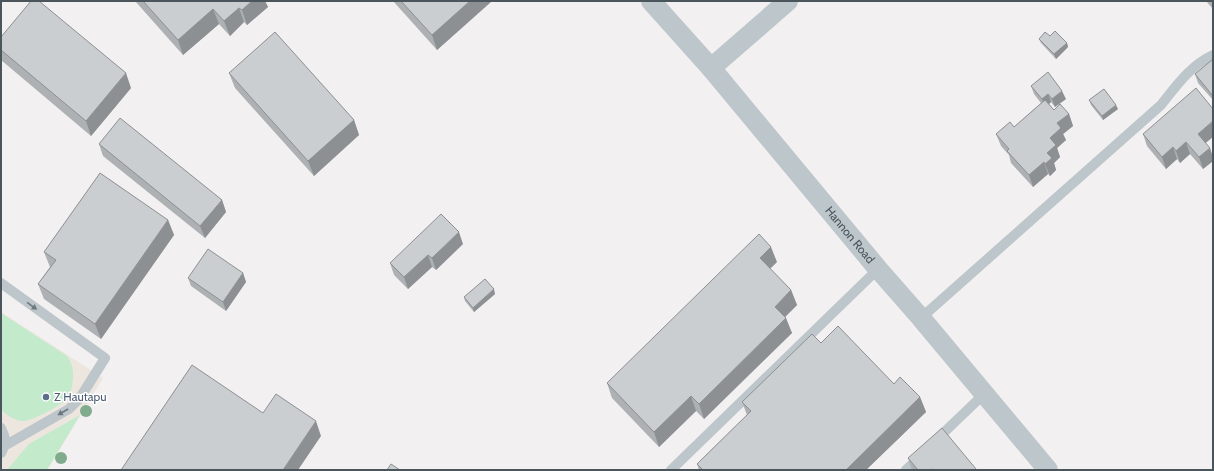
<svg xmlns="http://www.w3.org/2000/svg" width="1214" height="471" viewBox="0 0 1214 471" font-family="Cabin,sans-serif">
<style>
.commercial{fill:#ece6df}
.green{fill:#c3eacb}
.lines{fill:none;stroke-linecap:round;stroke-linejoin:round}
.lane{stroke:#bdc6cb;stroke-width:10}
.street{stroke:#bdc6cb;stroke-width:20}
.tree{fill:#80ac8d}
.wall{fill:#aeb1b3}
.shaded-wall{fill:#8d9092}
.building{fill:#caced0;stroke:#8d9092}
.oneway{fill:#6c787d}
.service-dot{fill:#5c6f8a;stroke:#fff;stroke-width:1.5}
.labels{text-anchor:middle;stroke-width:3;stroke-linejoin:round;paint-order:stroke}
.street-label{font-size:12px;fill:#4a565b;stroke:#fff}
.service-label{font-size:12px;fill:#4e5e75;stroke:#fff;text-anchor:start}
</style>
<rect width="100%" height="100%" fill="#f2f0f0"/>
<path class="commercial" d="M1,312L103,378L47,470H1Z"/>
<path class="green" d="M1,313L67,356C74,366 74,374 72,386C71,388 71,392 70,395C67,403 31,422 22,421C14,420 6,415 1,409Z
M80,415L47,470H7L29,444Z"/>
<g class="lines">
<path class="lane" d="M1,283L105,358L80,398L69,409L6,445
M921,318L1161,105C1176,86 1191,65 1213,55
M1,428C6,439 7,442 1,453
M935,441L984,394
M671,470L878,269
M906,470L920,457"/>
<g class="street">
<path id="s1" d="M651,1L711,68L878,269L921,318L1048,470"/>
<path d="M711,68L788,1"/>
</g>
</g>
<g class="tree">
<circle cx="86" cy="411" r="6"/>
<circle cx="61" cy="458" r="6"/>
</g>
<path class="wall" d="M135,1H265L268,7L247,25L244,22L230,36L219,24L183,55Z
M393,1H492L437,50Z
M1206,1H1213V9Z
M1050,36L1067,43L1068,47L1056,59L1041,43L1039,39Z
M1,37L131,88L91,136L1,60Z
M1213,59V100L1198,83L1195,74Z
M229,73L354,120L359,135L314,176L235,88Z
M1031,86L1066,99L1055,107L1051,102L1049,104L1054,110L1069,114L1073,126L1063,134L1066,140L1057,148L1060,157L1054,163L1056,170L1050,176L1048,174L1033,187L1011,163L1009,155L1001,146L996,134L1014,127L1041,103L1034,94Z
M1089,100L1118,109L1103,120L1091,105Z
M1143,134L1205,143L1213,157V161L1203,169L1190,154L1180,163L1177,159L1166,169L1147,146Z
M99,144L222,200L226,212L205,238L103,156Z
M168,220L174,235L101,339L44,299L38,284L50,267L44,252Z
M463,244L436,270L432,267L408,289L394,275L390,263Z
M777,262L770,269L791,290L797,305L785,317L792,333L704,419L696,411L659,447L612,398L607,383Z
M243,273L246,282L226,311L191,286L188,278Z
M495,294L474,312L465,301L464,297Z
M821,343L894,384L920,397L926,412L866,470H699L697,464L747,415L742,402Z
M908,458L976,469L977,470H912Z"/>
<path class="shaded-wall" d="M252,1H265L268,7L247,25L242,10Z
M470,1H492L437,50L432,35Z
M239,8L244,22L230,36L224,21Z
M213,9L219,24L183,55L178,40Z
M1067,43L1068,47L1056,59L1054,54Z
M126,73L131,88L91,136L86,121Z
M1062,91L1066,99L1055,107L1052,99Z
M1048,94L1051,102L1045,108L1042,99Z
M1116,105L1118,109L1103,120L1102,116Z
M1069,114L1073,126L1063,134L1066,140L1057,148L1060,157L1054,163L1056,170L1050,176L1045,164L1050,138L1057,123Z
M354,120L359,135L314,176L308,161Z
M1213,121V137L1202,146L1198,134Z
M1186,142L1190,154L1180,163L1176,151Z
M1173,147L1177,159L1166,169L1162,157Z
M1210,148L1213,157V161L1203,169L1199,157Z
M1044,162L1048,174L1033,187L1029,175Z
M222,200L226,212L205,238L200,226Z
M168,220L174,235L101,339L95,324Z
M459,232L463,244L436,270L432,258Z
M771,247L777,262L765,273L760,258Z
M428,255L432,267L408,289L404,277Z
M243,273L246,282L226,311L223,302Z
M494,289L495,294L474,312L473,308Z
M791,290L797,305L780,322L775,307Z
M786,318L792,333L704,419L699,404Z
M691,396L696,411L659,447L654,432Z
M920,397L926,412L866,470H846Z
M316,421L321,436L298,470H283Z"/>
<path class="building" d="M31,1H39L126,73L86,121L1,50V37Z
M143,1H252L242,10L239,8L224,21L213,9L178,40Z
M401,1H470L432,35Z
M1055,31L1067,43L1054,54L1039,39L1045,32L1050,36Z
M275,32L354,120L308,161L229,73Z
M1213,59V96L1195,74Z
M1048,72L1062,91L1052,99L1048,94L1042,99L1031,86Z
M1196,88L1213,109V121L1198,134L1210,148L1199,157L1186,142L1176,151L1173,147L1162,157L1143,134Z
M1104,89L1116,105L1102,116L1089,100Z
M1045,100L1054,110L1060,104L1069,114L1057,123L1061,128L1050,138L1056,145L1047,153L1052,158L1045,164L1044,162L1029,175L1007,151L1009,149L996,134L1010,122L1014,127Z
M120,118L222,200L200,226L99,144Z
M100,173L168,220L95,324L38,284L56,260L44,252Z
M441,214L459,232L432,258L428,255L404,277L390,263Z
M759,234L771,247L760,258L791,290L775,307L786,318L699,404L691,396L654,432L607,383Z
M208,249L243,273L223,302L188,278Z
M485,279L494,289L473,308L464,297Z
M838,326L894,384L900,377L920,397L846,470H703L697,464L751,411L742,402L812,334L821,343Z
M192,365L263,413L276,394L316,421L283,470H121Z
M942,428L976,469L975,470H932V469L930,470H918L908,458Z
M391,464L400,470H387Z"/>
<defs><path id="oneway-solid" d="M-6-.8H1V-3.2L6.5 0L1 3.2V.8H-6Z"/></defs>
<g class="oneway">
<use href="#oneway-solid" transform="translate(32 306) rotate(36)"/>
<use href="#oneway-solid" transform="translate(63 412) rotate(150)"/>
</g>
<circle class="service-dot" cx="46" cy="397" r="4"/>
<g class="labels">
<g class="street-label">
<text dy="4" stroke="none"><textPath href="#s1" startOffset="307">Hannon Road</textPath></text>
</g>
<g class="service-label">
<text x="54" y="401">Z Hautapu</text>
</g>
</g>
<rect width="1214" height="471" fill="none" stroke="#4a565b" stroke-width="4"/>
</svg>
